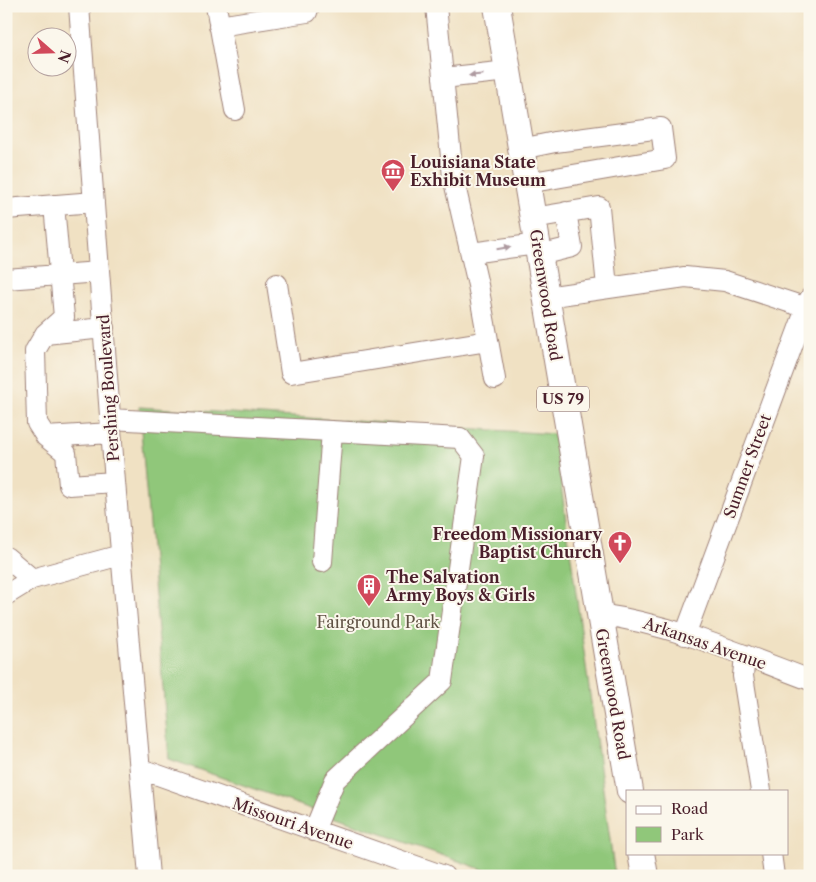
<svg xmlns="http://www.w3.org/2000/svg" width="816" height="882" viewBox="0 0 816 882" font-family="'Libre Caslon Text',serif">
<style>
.green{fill:#90c77a;stroke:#6d7352}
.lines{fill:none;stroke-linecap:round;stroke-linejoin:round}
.minor-casing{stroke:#9d8077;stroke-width:22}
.major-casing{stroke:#9d8077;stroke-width:28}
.minor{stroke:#fff;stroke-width:20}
.major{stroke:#fff;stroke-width:26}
.oneway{fill:#ae9aa0}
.labels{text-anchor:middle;stroke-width:4;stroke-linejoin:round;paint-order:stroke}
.shield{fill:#fbf7ec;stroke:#7f6065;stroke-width:1}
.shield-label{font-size:15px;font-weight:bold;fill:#4a1f2b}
.poi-label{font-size:16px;font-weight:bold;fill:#4a1f2b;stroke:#fbf7ec;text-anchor:start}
.street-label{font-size:16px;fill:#4a1f2b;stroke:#fbf7ec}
.park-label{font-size:16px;fill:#5f5143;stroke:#fbf7ec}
</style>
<rect width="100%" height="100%" fill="#fbf7ec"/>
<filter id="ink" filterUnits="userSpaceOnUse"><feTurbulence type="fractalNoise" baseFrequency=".02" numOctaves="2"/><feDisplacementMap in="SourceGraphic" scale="10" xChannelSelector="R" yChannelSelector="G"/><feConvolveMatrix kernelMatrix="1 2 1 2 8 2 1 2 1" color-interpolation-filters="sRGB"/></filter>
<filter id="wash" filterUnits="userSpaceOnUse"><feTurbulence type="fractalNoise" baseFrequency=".0096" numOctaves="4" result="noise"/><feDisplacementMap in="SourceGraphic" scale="20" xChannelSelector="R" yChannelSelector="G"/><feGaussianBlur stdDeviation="1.12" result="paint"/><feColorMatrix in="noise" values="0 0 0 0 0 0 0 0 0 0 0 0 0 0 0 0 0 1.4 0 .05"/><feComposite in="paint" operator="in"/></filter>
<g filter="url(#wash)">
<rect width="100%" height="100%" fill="#f0e1c3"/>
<path class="green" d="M139,407L554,434L615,876H501L169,759Z"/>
</g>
<g filter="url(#ink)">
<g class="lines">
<defs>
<path id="minor" d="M79,6L115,482L149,876
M216,6L235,110
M436,6L453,177L478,285L495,379
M219,26L307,12L309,6
M443,78L508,71
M521,149L555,142L661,128L665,159L527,183
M54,205L64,317L45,334L35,351L37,423L46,437L66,453L69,485L115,482
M6,209L94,202
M533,218L599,207L607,287
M471,253L537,244
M539,255L572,247L566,212
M6,279L99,272
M277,284L291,373L488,341
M546,297L685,277L725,281L810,309
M45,334L104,328
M110,419L460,438L474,456L442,681L335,780L314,831
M46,437L111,433
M6,557L32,579
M322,562L332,431
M6,595L32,579L121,555
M598,614C671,624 741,654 810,680
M685,635L810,298
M745,655L743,676L761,791
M141,769L444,876
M771,853L774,876"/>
<path id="major" d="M497,6L630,791
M641,853L645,876"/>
</defs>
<use href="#minor" class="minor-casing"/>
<use href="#major" class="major-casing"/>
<use href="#minor" class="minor"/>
<use href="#major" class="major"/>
</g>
<defs><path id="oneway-solid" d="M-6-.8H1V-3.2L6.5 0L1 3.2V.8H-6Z" transform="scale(1.25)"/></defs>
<g class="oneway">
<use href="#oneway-solid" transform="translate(476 75) rotate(174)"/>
<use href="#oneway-solid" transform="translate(504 248) rotate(-9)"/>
</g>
</g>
<defs>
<symbol id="museum-pin" viewBox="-11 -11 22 30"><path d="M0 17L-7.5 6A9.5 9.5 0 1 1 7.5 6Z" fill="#d1495b" stroke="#fbf7ec"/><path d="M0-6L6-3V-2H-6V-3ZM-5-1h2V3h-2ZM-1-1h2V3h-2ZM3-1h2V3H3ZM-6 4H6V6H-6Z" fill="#fff"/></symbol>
<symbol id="church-pin" viewBox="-11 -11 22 30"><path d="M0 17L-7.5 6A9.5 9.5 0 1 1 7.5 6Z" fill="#d1495b" stroke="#fbf7ec"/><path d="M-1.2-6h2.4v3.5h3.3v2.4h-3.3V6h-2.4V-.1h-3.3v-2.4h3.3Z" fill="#fff"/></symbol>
<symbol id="building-pin" viewBox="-11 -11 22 30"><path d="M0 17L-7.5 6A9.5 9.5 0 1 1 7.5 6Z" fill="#d1495b" stroke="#fbf7ec"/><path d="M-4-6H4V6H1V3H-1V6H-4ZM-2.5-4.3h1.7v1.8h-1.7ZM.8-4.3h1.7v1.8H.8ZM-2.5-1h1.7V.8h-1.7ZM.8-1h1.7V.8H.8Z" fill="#fff"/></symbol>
</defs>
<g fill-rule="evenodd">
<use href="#museum-pin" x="379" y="157" width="28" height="38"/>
<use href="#church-pin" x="606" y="529" width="28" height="38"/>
<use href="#building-pin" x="355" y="572" width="28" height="38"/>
</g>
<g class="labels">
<rect class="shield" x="537" y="386.5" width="52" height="25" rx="4"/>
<g class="shield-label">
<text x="563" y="404">US 79</text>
</g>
<g class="poi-label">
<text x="410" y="168">Louisiana State<tspan x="410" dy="18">Exhibit Museum</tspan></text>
<text x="602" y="540" text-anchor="end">Freedom Missionary<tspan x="602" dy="18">Baptist Church</tspan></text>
<text x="386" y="583">The Salvation<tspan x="386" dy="18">Army Boys &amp; Girls</tspan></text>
</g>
<g class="street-label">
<text transform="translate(546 295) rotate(81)" y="6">Greenwood Road</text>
<text transform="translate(108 388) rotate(-94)" y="6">Pershing Boulevard</text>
<text transform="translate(747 466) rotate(-70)" y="6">Sumner Street</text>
<text transform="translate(705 643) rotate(19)" y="6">Arkansas Avenue</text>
<text transform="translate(613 694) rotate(80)" y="6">Greenwood Road</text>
<text transform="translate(293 823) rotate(19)" y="6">Missouri Avenue</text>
</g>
<g class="park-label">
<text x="378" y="628">Fairground Park</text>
</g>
</g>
<rect width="816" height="882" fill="none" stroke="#fbf7ec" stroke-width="25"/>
<rect x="626" y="790" width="162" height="65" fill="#fbf7ec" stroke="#b4a19f"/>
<rect x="636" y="806" width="25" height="8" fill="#ffffff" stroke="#b4a19f"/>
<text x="671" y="814" font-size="15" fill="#4a1f2b">Road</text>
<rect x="636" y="827" width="25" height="15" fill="#90c77a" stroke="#b4a19f"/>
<text x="671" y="840" font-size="15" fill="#4a1f2b">Park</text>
<g transform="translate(52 52) rotate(110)"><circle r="24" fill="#fbf7ec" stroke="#b4a19f"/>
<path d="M0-4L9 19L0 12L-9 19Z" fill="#d1495b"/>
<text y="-8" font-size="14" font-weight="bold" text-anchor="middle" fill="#4a1f2b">N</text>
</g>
</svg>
